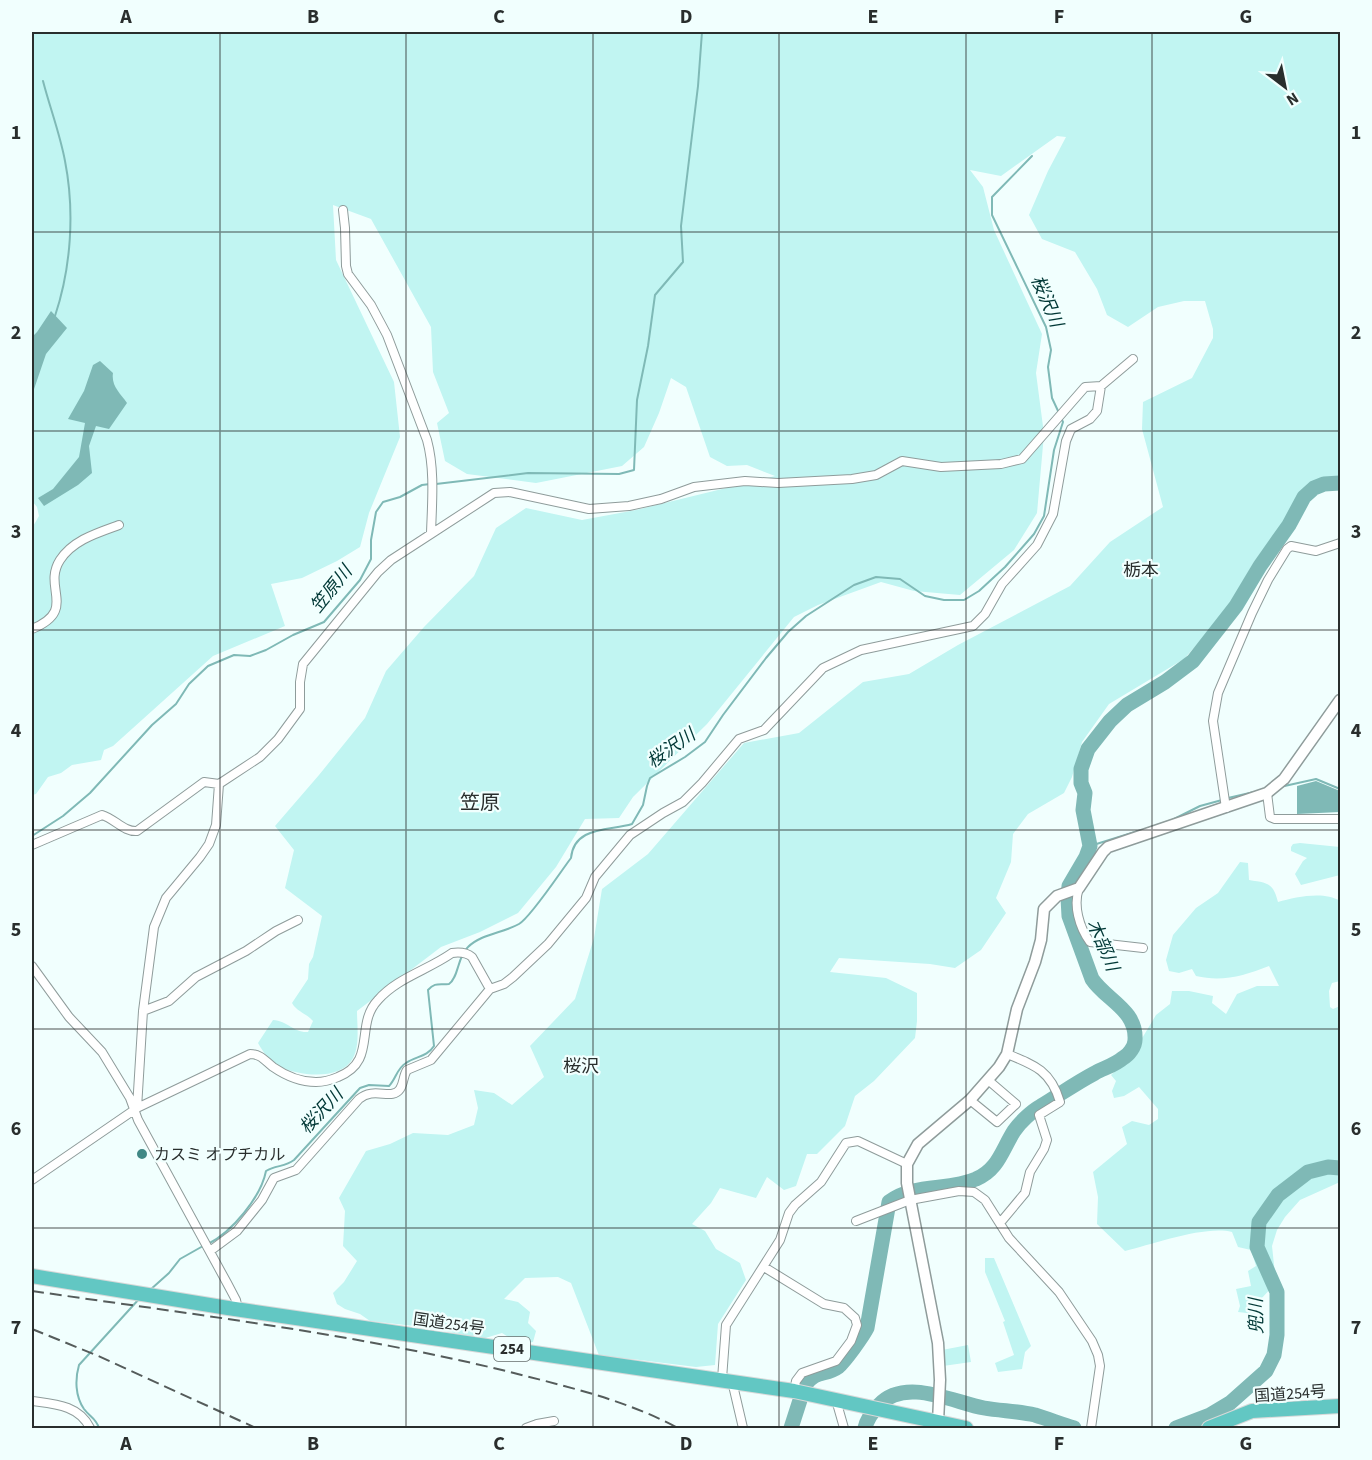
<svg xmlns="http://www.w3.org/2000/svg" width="1372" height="1460" viewBox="0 0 1372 1460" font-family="'Source Sans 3','Noto Sans JP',sans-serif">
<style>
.green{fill:#c1f5f2}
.water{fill:#7fb9b6}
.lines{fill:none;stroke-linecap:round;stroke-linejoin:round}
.stream{stroke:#7fb9b6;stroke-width:2}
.river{stroke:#7fb9b6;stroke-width:15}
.minor-casing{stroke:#8f9c9b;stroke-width:10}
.tertiary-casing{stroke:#8f9c9b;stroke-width:13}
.trunk-casing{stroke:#d8d9d9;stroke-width:16}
.minor{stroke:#fff;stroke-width:8}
.tertiary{stroke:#fff;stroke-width:10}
.trunk{stroke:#62c7c3;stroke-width:14}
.rail{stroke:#555c5b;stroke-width:2;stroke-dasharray:12 6;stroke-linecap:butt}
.grid{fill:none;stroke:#292e2d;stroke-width:1.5;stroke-opacity:0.55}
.poi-dot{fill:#408885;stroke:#f1fffe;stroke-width:2}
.labels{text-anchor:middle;stroke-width:4.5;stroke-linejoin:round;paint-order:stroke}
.shield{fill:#f1fffe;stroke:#656d6c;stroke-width:1.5}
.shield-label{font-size:15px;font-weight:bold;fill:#292e2d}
.poi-label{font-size:16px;fill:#292e2d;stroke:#f1fffe;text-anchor:start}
.street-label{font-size:16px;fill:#292e2d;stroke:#f1fffe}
.water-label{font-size:18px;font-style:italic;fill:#003836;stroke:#f1fffe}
.neighbourhood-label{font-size:18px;fill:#292e2d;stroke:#f1fffe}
.quarter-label{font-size:20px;fill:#292e2d;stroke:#f1fffe}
.neatline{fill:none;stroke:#292e2d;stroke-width:2}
.grid-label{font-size:20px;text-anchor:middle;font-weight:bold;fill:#292e2d}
</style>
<rect width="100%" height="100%" fill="#f1fffe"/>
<path class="green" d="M32,32H1340V485L1324,481L1312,484L1301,491L1286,518L1254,562L1232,600L1208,632L1184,659L1109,704L1082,742L1072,777L1064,793L1028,814L1013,834L1011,862L996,898L1006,913L981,950L955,968L930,964L839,958L830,972L886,978L917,993V1021L915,1038L874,1081L855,1096L845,1126L817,1154H807L796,1186L784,1190L767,1177L756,1198L720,1188L711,1203L692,1224L705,1231L716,1249L740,1263L746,1280L718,1324L715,1365L696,1367L632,1359L600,1358L571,1283L558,1277L525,1278L504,1299L518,1302L530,1312L528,1323L536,1331L533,1342L520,1344L502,1333L482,1339L432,1328L370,1321L360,1314L345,1309L337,1304L333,1293L344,1282L357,1261L343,1246L345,1211L339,1198L366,1151L390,1144L413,1133L448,1135L474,1125L478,1108L474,1090L494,1093L512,1105L544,1077L530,1046L575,999L594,938L602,889L648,854L744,743L799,733L863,682L909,674L958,645L1070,586L1110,542L1163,507L1142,429L1143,402L1192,378L1213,338V329L1205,301H1184L1158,307L1128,327L1107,315L1097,289L1075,252L1042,239L1029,215L1048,171L1066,137L1057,136L1001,176L970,170L983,187L994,230L1042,334L1036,373L1044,434L1037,513L1014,550L960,595L914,591L881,582L818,605L794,617L707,724L633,797L619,818L585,819L556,867L518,913L480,932L441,947L357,1011C357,1025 360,1045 353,1058C341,1081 300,1076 280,1067C270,1062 263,1052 258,1043L273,1020C288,1021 294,1033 308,1032L313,1021C306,1013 297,1012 292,1003L308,979L309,964L313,957L322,916L285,888L294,850L275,826L319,775L365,718L386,671L424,627L474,576L496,528L526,508L582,520L636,510L775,476L747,465L727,466L710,457L686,387L671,378L659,413L644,447L622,466L536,483L467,474L445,461L437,423L449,413L433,372L431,327L371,219L333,205L336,260L394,382L400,437L369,513L360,547L337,561L302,578L271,584L285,626L213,656L113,746L104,750L101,760L72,765L61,773L48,777L36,794L32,795V528L39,516L37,507L32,501Z
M1300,843L1340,847V875L1301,885L1295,874L1303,861L1307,858L1291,851V847L1293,844Z
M1240,862L1248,863L1249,880C1267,883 1273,882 1278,902C1296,897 1324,891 1340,901V981L1332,983L1329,991L1330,1007L1333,1009L1340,1006V1182L1300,1200L1285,1217L1277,1230L1272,1246L1276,1283L1260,1300L1255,1314L1238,1312L1240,1306L1236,1289L1251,1286L1248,1271L1256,1266L1251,1250L1238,1247L1232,1232C1206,1225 1153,1244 1125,1251L1097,1224L1098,1197L1093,1172L1127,1144L1122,1127L1132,1121L1149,1125L1158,1119V1109L1139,1087L1124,1096L1114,1098L1112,1091L1116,1081L1111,1075L1132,1055L1156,1015L1170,1004L1172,991H1189L1213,996L1212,1003L1226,1014L1237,994L1257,986H1279L1269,966C1244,976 1222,982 1196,976L1192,969L1179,973L1169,971L1166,960L1173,935L1196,908L1218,893Z
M985,1258H994L1031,1346L1025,1352L1022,1369L998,1372L995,1363L1014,1355L1003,1322L1005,1321L985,1272Z
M968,1345L971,1362L943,1366L942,1350Z"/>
<path class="water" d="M51,311L67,328L46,354L32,395V337L37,332Z
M100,361L113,373C111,386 120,393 127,403L109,429L96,426L89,446L92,473L78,485L44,506L38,498L53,489L79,457L85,423L68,419L84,391L93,365Z
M1316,781L1340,791V812L1297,814V786Z"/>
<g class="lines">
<path class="stream" d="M43,81C50,108 60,134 65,161C75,212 71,268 55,316
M1032,156L992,197V215L1046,327L1051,350L1048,367L1052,398L1059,413
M436,484L528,473L619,474L634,470L637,400L648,346L655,295L683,262L681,226L698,86L702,32
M1280,787L1316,779L1340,789
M1228,798L1254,792
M1172,820L1200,806L1222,800
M32,836L63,816L90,793L152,725L176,704L189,684L208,666L234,655L250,656L266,650L293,635L324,622L360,580L371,559V540L376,512L383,502L400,497L422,485L430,484
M1090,846L1138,831
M208,1244C232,1232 261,1197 266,1171C276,1165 285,1167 294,1160L360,1088L369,1085L389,1086C396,1079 397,1068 406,1063C416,1056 427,1057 434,1046L428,990C435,982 439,985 449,984C459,977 457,957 468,947C481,934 503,933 519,924C531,917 561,871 571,858C574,826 609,831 632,824L643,805L647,786L650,778L685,757L705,742L723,715L766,658L788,632L806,616L854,585L876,577L900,579L925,596L944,600H964L979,591L1005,567L1034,534L1044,516L1054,450L1063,422L1061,418
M150,1290L169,1273L180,1259L203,1246
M99,1428C96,1418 90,1417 84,1409C75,1396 75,1379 79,1365L139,1299"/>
<path class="river" d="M805,1385C816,1369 826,1376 838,1367C845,1361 863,1336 867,1328L889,1202C913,1183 949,1191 976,1179C998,1170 1002,1150 1014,1131C1020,1122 1032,1111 1041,1106C1059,1095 1076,1083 1095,1073C1104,1068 1115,1065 1123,1058C1129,1055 1135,1046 1135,1040C1137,1010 1106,1000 1092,979L1069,916L1068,898L1069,886L1086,857L1090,846L1083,810L1085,793L1081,783V769L1088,749L1110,721L1127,705L1165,682L1193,661L1236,606L1260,566L1289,525L1304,497L1314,488L1324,484L1340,483
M791,1428L801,1397
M865,1428C867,1419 872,1412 879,1405C905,1377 953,1402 984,1408C1001,1411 1018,1411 1035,1415C1048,1419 1061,1424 1074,1428
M1176,1428L1210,1415L1230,1403L1266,1371L1274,1355L1277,1335V1292L1257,1247L1259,1222L1278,1195L1308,1172L1328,1167L1340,1168"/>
<defs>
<path id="minor" d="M343,210L345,228L346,266L348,274L371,305L387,335L427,440C435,469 432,503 431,533
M32,629C78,610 42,588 60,560C73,540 97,533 119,525
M1267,793L1270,817L1275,819H1340
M1226,808L1213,721L1218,693L1252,613L1268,580L1287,549L1291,546L1316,551L1340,543
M32,845L102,815C115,819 124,832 137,831L204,782L219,784L260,757L278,739L300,709V682L303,664L378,572L391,560L494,493L510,492L589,509L629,506L661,499L694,487L745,481L778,483L852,479L876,475L902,461L941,467L1001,464L1022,459L1085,387L1101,386
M1079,888C1073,905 1079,927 1090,942L1143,948
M32,966L69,1017L102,1052L130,1098L138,1120L227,1283L236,1300L238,1309
M143,1011L169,1001L196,977L246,951L276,931L298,920
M970,1100L997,1122L1016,1104L988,1080
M137,1108L143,1011L154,927L166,898L200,857L209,844L216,825L219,784
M32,1180L137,1108L250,1054C261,1054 265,1061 273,1067C286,1076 300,1082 316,1082C324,1082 331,1080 338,1077C378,1061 354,1025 378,1000C397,978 428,970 452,953C459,952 466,952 472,957L490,989
M856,1221L910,1200L959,1191L974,1192L985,1200L1009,1238L1059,1292L1092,1341L1098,1355L1100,1366L1091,1428
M1000,1223L1025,1193L1030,1172L1044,1149L1047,1140L1039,1115L1060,1102C1051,1071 1035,1065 1007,1054
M210,1251L237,1231L262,1200L274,1178L296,1170L359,1099C374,1086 392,1101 400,1089C404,1083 403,1076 407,1070L431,1060L490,989L504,984L513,977L548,944L586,898L595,877L630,835L663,813L683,802L702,783L739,739L764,730L823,668L861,650L973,626L985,614L1002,584L1037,545L1053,514L1066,441L1071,429L1090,419L1097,411L1101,386L1133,359
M764,1267L824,1304L844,1308L855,1318L857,1325L851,1341L836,1361L802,1373L796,1381L794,1391
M722,1379L726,1325L780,1240L789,1213L795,1205L821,1182L846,1143L858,1141L907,1164
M732,1381L743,1428
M836,1400L844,1428
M32,1401C54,1404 79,1405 90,1428
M526,1428L537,1424
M537,1428V1424L554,1421"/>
<path id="tertiary" d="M938,1422L940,1380L938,1343L907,1183V1164L918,1144L970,1100L999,1067L1007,1054L1017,1009L1035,962L1041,940L1044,909L1057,896L1079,888L1103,852L1108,847L1267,793L1284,779L1340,700"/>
<path id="trunk" d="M32,1276L228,1308L794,1391L966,1428
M1209,1428L1252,1411L1340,1406"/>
</defs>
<use href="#minor" class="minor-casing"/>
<use href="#tertiary" class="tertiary-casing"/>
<use href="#trunk" class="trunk-casing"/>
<use href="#minor" class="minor"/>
<use href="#tertiary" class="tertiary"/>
<use href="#trunk" class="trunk"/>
<path class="rail" d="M32,1291C190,1314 350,1333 506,1371C564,1386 624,1399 678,1428
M32,1329L96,1355L256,1428"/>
</g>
<path class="grid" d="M220,32V1428M406,32V1428M593,32V1428M779,32V1428M966,32V1428M1152,32V1428M32,232H1340M32,431H1340M32,630H1340M32,830H1340M32,1029H1340M32,1228H1340"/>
<circle class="poi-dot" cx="142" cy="1154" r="6"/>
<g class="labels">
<rect class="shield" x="494" y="1337" width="36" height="24" rx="4.5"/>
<g class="shield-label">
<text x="512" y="1354">254</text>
</g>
<g class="poi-label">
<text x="154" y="1160">カスミ オプチカル</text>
</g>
<g class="street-label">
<text transform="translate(449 1323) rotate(8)" y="6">国道254号</text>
<text transform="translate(1290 1393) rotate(-4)" y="6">国道254号</text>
</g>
<g class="water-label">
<text transform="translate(1047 301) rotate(67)" y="6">桜沢川</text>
<text transform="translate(331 589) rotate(-51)" y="6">笠原川</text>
<text transform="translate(671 748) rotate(-35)" y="6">桜沢川</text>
<text transform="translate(1103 945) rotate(67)" y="6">木部川</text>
<text transform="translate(321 1111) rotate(-47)" y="6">桜沢川</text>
<text transform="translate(1256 1316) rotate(-91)" y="6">兜川</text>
</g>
<g class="neighbourhood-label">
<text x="1141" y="576">栃本</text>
<text x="581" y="1072">桜沢</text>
</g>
<g class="quarter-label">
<text x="480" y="809">笠原</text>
</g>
</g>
<rect width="1372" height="1460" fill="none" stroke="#f1fffe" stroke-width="66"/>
<g transform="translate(1285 87) rotate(148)" stroke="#f1fffe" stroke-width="4.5" paint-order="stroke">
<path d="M0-4.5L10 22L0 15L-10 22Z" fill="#292e2d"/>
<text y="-9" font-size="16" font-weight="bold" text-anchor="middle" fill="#292e2d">N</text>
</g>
<rect x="33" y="33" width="1306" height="1394" class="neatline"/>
<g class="grid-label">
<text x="126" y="23">A</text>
<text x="313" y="23">B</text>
<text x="499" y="23">C</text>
<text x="686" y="23">D</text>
<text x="873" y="23">E</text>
<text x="1059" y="23">F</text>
<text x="1246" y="23">G</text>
<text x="16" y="139">1</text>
<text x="1356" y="139">1</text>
<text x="16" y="339">2</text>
<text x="1356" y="339">2</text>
<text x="16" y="538">3</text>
<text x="1356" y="538">3</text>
<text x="16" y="737">4</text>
<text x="1356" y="737">4</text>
<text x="16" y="936">5</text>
<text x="1356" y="936">5</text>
<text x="16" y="1135">6</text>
<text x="1356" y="1135">6</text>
<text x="16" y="1334">7</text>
<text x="1356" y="1334">7</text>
<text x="126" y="1450">A</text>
<text x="313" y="1450">B</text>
<text x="499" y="1450">C</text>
<text x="686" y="1450">D</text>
<text x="873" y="1450">E</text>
<text x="1059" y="1450">F</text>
<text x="1246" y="1450">G</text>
</g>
</svg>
